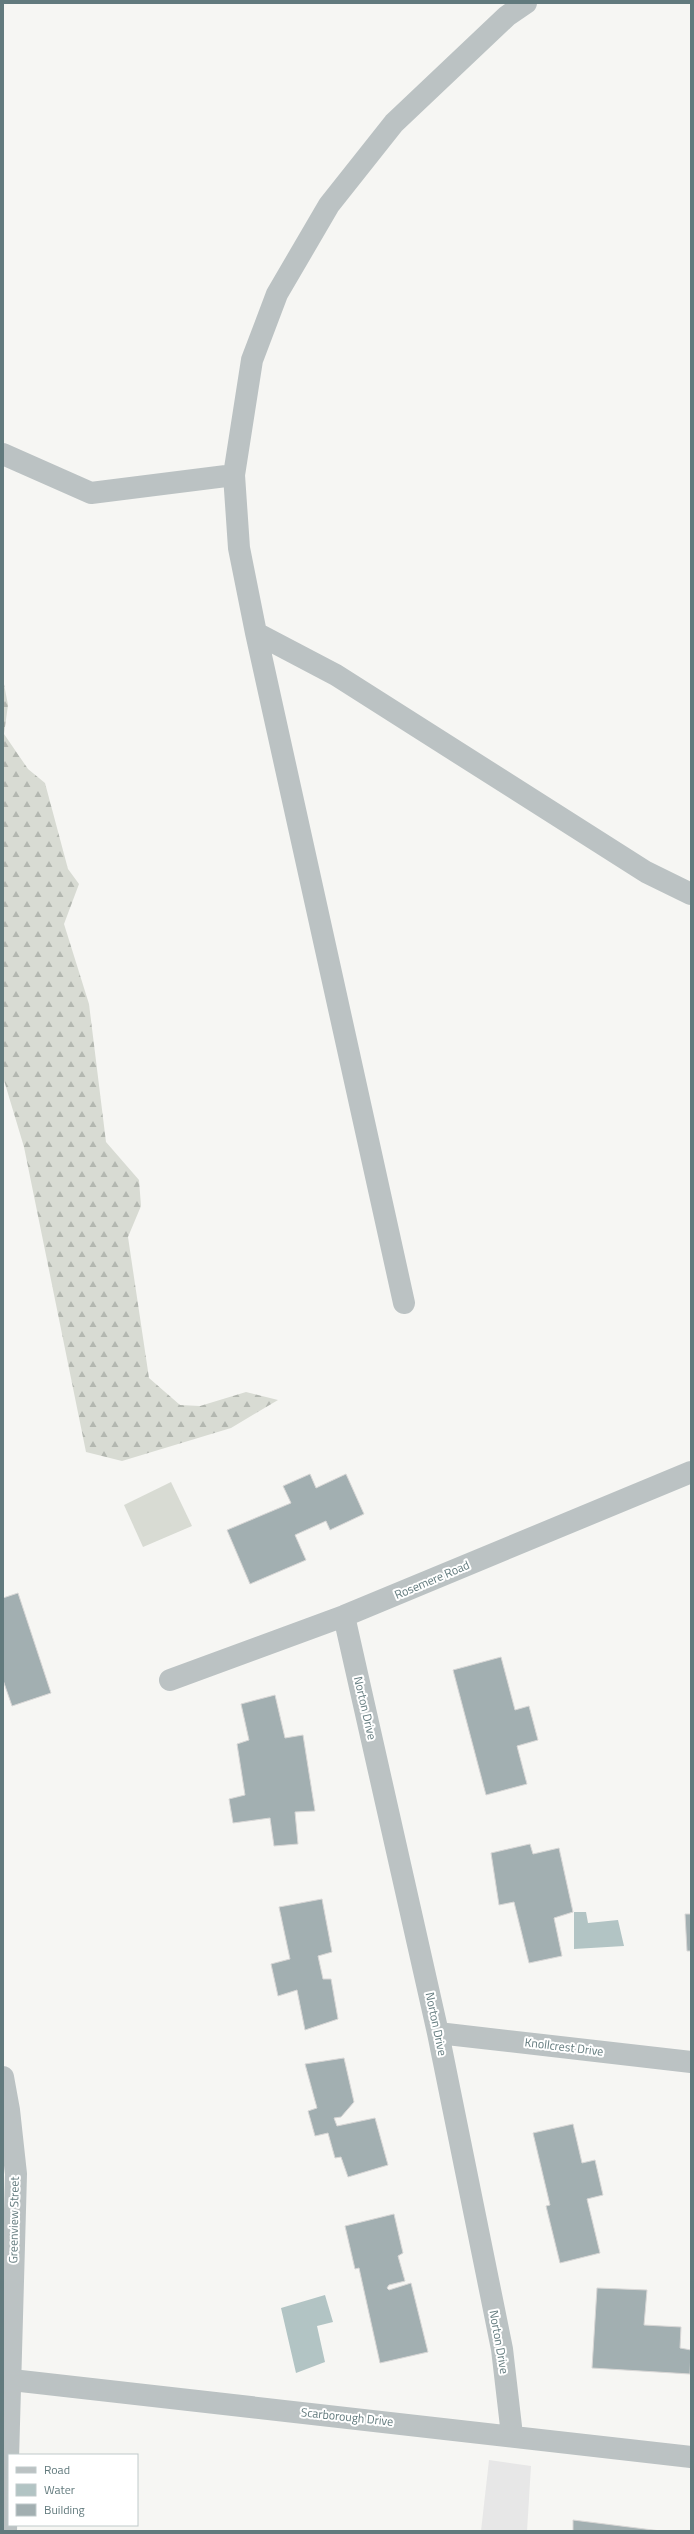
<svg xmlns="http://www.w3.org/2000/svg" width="694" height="2534" viewBox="0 0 694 2534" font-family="'Titillium Web',sans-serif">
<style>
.built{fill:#e7e7e7}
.forest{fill:url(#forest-firs)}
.garden{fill:#d8dbd3}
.water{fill:#b2c4c4}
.building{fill:#a2afb1;stroke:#d8d7d6}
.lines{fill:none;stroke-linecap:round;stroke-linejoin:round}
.minor{stroke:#bbc2c3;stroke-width:22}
.labels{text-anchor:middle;stroke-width:4;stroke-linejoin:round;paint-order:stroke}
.street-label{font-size:12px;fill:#627a7d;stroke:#fff}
</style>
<defs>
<pattern id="forest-firs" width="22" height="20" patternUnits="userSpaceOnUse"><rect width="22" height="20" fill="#d8dbd3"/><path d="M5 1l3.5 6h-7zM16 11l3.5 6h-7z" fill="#b3b7b0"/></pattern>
</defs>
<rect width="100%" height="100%" fill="#f6f6f3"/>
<path class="built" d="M489,2460L531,2466L527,2531H481Z"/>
<path class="forest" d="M3,679L8,705L4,734L28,769L45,783L68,869L79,884L64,924L89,1004L106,1142L139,1180L141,1206L128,1237L149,1378L180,1405L200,1406L246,1392L278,1400L231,1428L122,1461L86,1452L24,1147L3,1077Z"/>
<path class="garden" d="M171,1482L192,1526L143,1547L124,1505Z"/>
<path class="water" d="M574,1912H586L588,1923L618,1920L624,1946L574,1949Z
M325,2295L333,2322L317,2326L325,2362L296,2373L281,2308Z"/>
<path class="building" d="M310,1474L316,1488L346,1474L364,1514L330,1530L326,1521L295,1535L306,1560L250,1584L227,1530L291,1503L283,1486Z
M18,1593L51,1693L12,1706L3,1680V1598Z
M501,1657L515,1710L529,1706L538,1740L517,1746L527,1784L486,1795L453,1670Z
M275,1695L285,1738L303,1735L315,1811L295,1812L298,1844L274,1846L270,1818L233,1823L229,1799L245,1795L237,1744L249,1740L241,1704Z
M530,1844L533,1854L559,1848L573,1912L554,1918L562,1956L529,1963L514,1902L499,1905L491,1853Z
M322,1899L332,1952L318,1956L323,1979H331L338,2019L305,2030L297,1990L278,1996L271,1964L290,1959L279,1907Z
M685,1914H691V1951H687Z
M344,2058L354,2102L341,2117L334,2118L337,2126L375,2118L388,2165L348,2177L341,2157L335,2158L328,2133L315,2136L308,2111L317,2108L305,2064Z
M573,2124L582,2163L595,2160L603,2195L587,2199L600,2253L560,2263L546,2206L550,2205L533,2133Z
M394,2214L403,2253L398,2256L405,2281L389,2285L387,2288L389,2290L411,2283L428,2352L380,2363L359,2268L355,2269L345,2226Z
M597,2288L647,2290L644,2325L681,2327L680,2348L691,2350L690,2374L592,2368Z
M573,2520L661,2531H573Z"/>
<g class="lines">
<path class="minor" d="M3,454L91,493L234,475
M256,633L336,675L646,872L691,894
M404,1303L256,633L239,548L234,475L252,360L277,294L329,205L394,123L507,16L526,3
M344,1616L438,2033L502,2349L512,2435
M170,1680L344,1616L691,1472
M438,2033L691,2062
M3,2077L9,2110L16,2174L6,2531
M3,2379L691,2457"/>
</g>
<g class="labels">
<g class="street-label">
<text transform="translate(432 1580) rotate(-23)" y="4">Rosemere Road</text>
<text transform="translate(365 1708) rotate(77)" y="4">Norton Drive</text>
<text transform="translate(436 2024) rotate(78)" y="4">Norton Drive</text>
<text transform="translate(564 2047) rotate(7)" y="4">Knollcrest Drive</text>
<text transform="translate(14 2220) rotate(-89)" y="4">Greenview Street</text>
<text transform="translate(499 2342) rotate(80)" y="4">Norton Drive</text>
<text transform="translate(347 2417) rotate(6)" y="4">Scarborough Drive</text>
</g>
</g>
<rect width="694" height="2534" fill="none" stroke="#627a7d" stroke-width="8"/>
<rect x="8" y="2454" width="130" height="72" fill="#ffffff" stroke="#c0cacb"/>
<rect x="16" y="2467" width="20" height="6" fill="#bbc2c3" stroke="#c0cacb"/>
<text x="44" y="2474" font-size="12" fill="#627a7d">Road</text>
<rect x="16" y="2484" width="20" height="12" fill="#b2c4c4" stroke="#c0cacb"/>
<text x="44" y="2494" font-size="12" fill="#627a7d">Water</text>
<rect x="16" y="2504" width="20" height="12" fill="#a2afb1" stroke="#c0cacb"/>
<text x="44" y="2514" font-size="12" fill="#627a7d">Building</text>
</svg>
